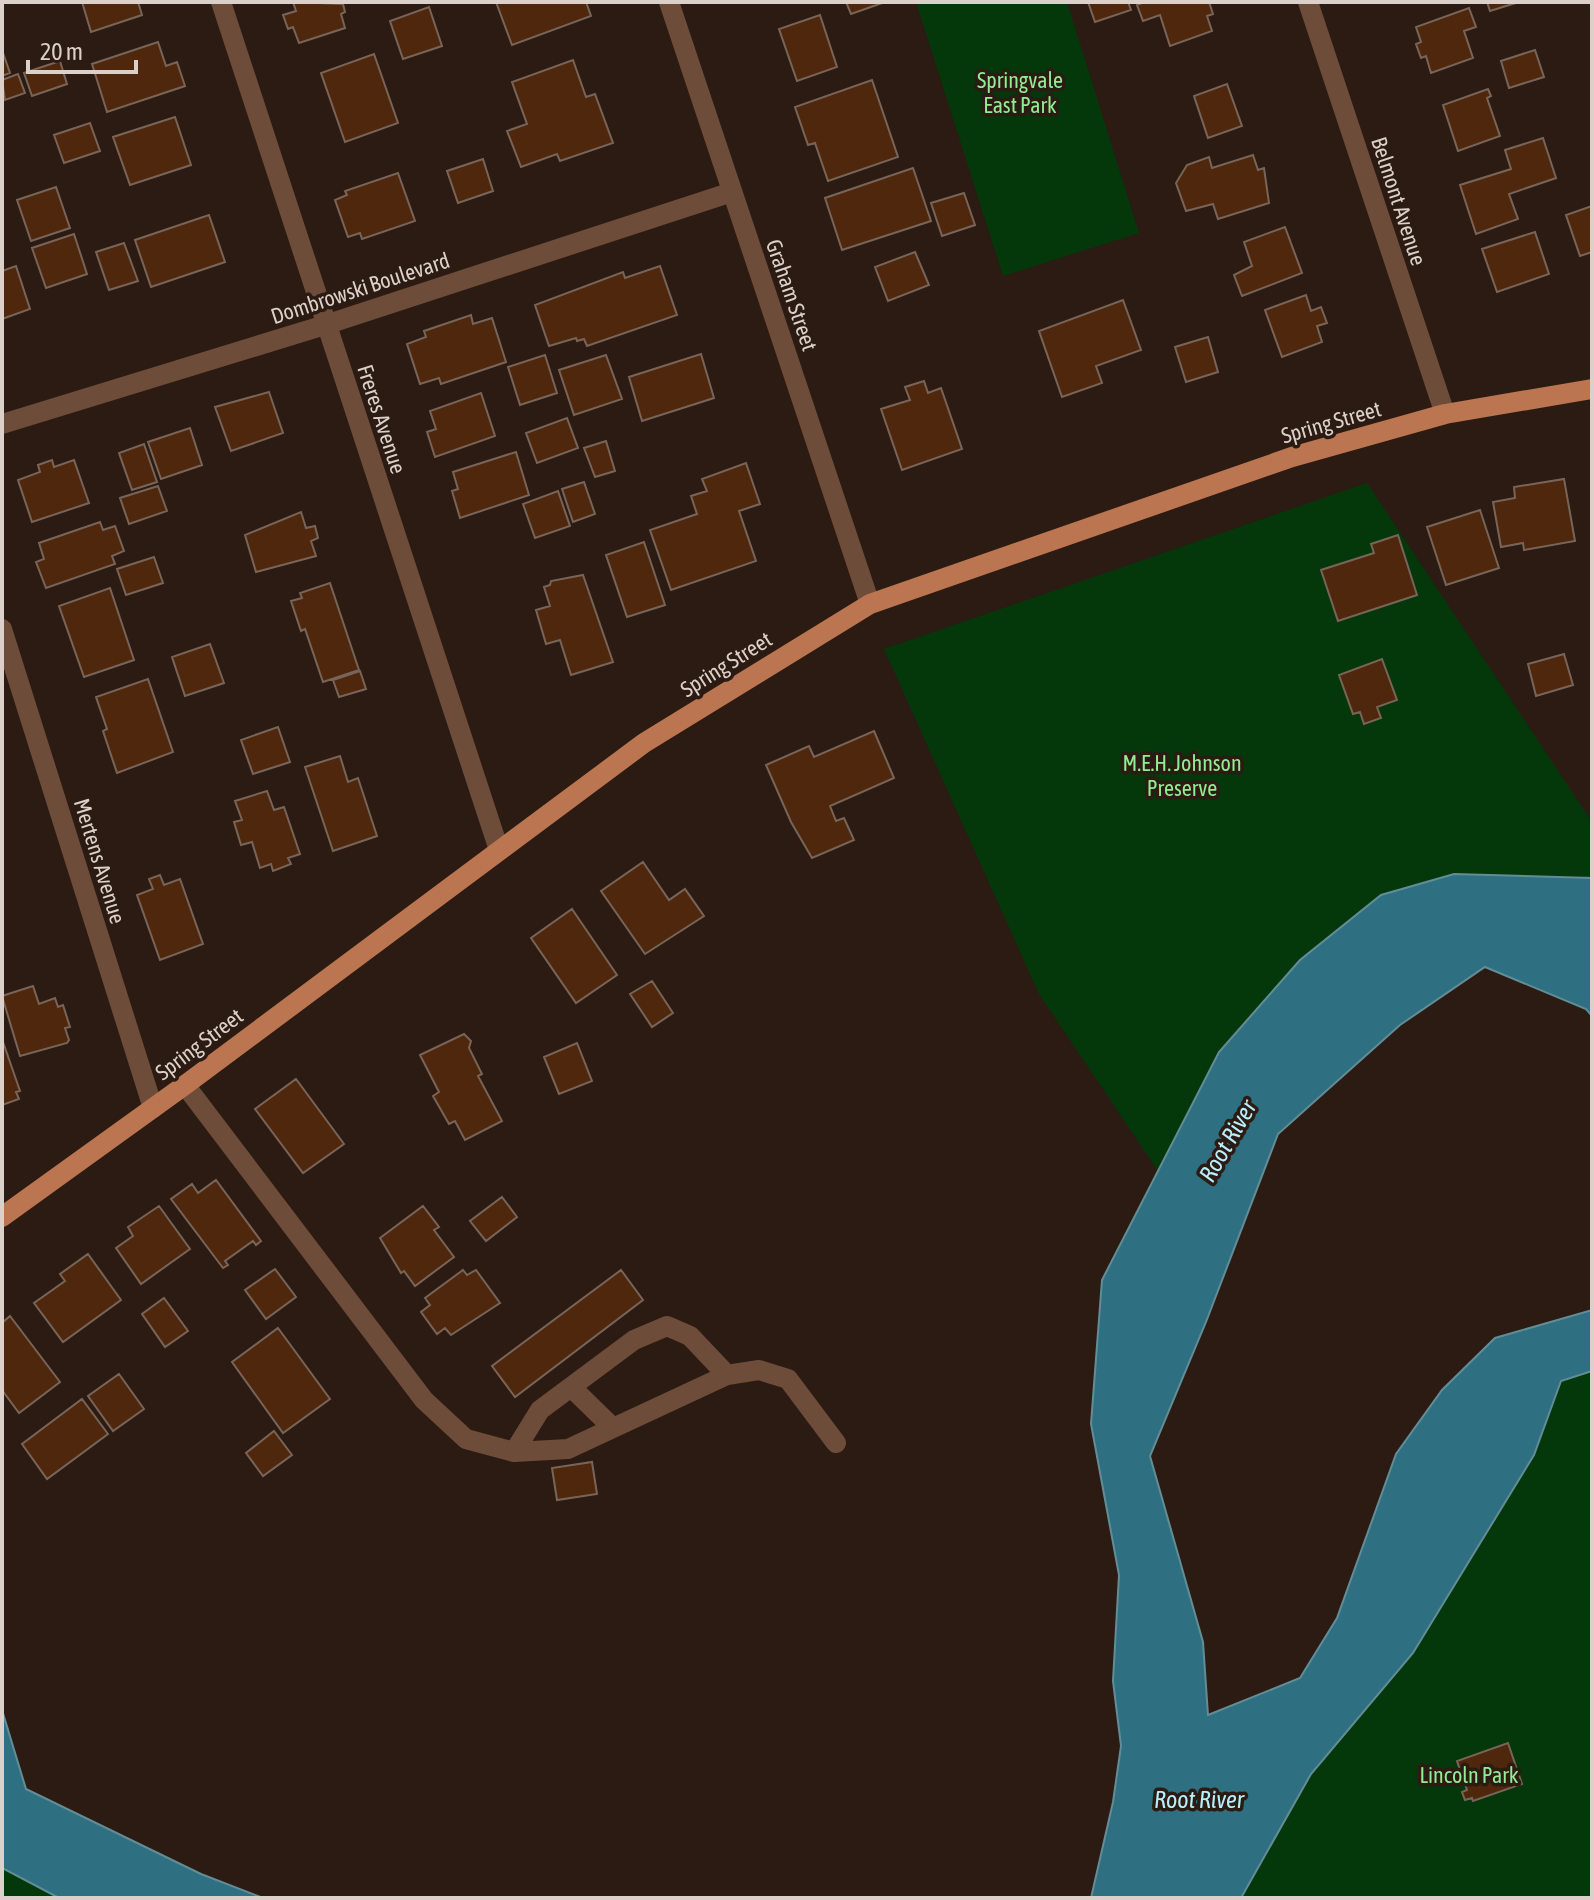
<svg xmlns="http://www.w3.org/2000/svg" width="1594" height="1900" viewBox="0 0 1594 1900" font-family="'Asap Condensed',sans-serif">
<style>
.green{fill:#04380b}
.water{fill:#2e7081;stroke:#628d97;stroke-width:2}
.building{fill:#4f270c;stroke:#786458;stroke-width:2}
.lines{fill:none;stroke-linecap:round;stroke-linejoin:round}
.minor{stroke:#6d4c3a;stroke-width:20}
.major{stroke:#bb7651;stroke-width:20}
.labels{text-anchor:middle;stroke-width:7;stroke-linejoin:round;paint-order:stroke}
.park-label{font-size:22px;fill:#91ec93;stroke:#2c1b12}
.street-label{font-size:22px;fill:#dcd0ca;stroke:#2c1b12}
.water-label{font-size:24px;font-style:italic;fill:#b8eefe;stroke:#2c1b12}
</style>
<rect width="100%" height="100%" fill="#2c1b12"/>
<path class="green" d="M916,2H1067L1139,233L1003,276Z
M1367,483L1592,822V878L1454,874L1300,960L1219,1052L1158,1171L1039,994L884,649Z
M1592,1371V1898H1241L1311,1774L1413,1653L1534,1455L1561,1381Z
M2,1868L59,1898H2Z"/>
<path class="water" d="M1454,874L1592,878V1016L1586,1009L1485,967L1400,1025L1278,1134L1206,1322L1150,1456L1203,1642L1208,1715L1300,1678L1337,1618L1396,1454L1442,1390L1495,1338L1592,1310V1371L1561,1381L1534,1455L1413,1653L1311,1774L1241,1898H1091L1113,1802L1121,1746L1113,1681L1119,1575L1091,1424L1102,1280L1219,1052L1300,960L1381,895Z
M2,1710L26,1789L201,1874L263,1898H59L2,1868Z"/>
<path class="building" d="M82,2H138L142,15L91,32Z
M293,2L343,4L345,12L341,14L345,28L299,43L293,27L288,29L283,15L296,11Z
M496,2H586L591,16L512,45Z
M846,2H885L851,14Z
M1088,2H1128L1131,10L1095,22Z
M1144,2H1209L1213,14L1207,16L1212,31L1170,46L1160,15L1143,21L1137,5Z
M1487,2H1519L1490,11Z
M429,7L442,46L403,59L390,21Z
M1469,8L1476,27L1464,31L1473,58L1431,73L1426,56L1421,58L1416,44L1421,42L1416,27Z
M820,15L837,67L797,81L779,29Z
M158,42L166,66L177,62L185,86L107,112L92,64Z
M2,50L10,73L2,76Z
M1535,50L1544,77L1509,88L1501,61Z
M374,54L398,123L345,142L321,73Z
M573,60L586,97L595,94L613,143L560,161L557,154L521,167L507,131L527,124L512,82Z
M60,61L67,84L32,96L24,73Z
M18,74L25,93L5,100L2,80Z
M872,80L898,157L828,181L815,143L808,145L795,107Z
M1227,84L1242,126L1208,138L1194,96Z
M1488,89L1491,96L1487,98L1500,136L1458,151L1443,105Z
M175,117L191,165L130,185L113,137Z
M90,123L100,151L64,163L54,135Z
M1543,138L1556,178L1509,194L1518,219L1476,234L1460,185L1511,169L1505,150Z
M1253,155L1258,170L1264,168L1269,203L1218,219L1213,204L1186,211L1176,183L1187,165L1209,157L1212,168Z
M483,159L493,191L458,203L447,171Z
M913,168L931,221L842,250L825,198Z
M398,173L415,221L362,239L360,233L348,237L335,200L347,195L345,191Z
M56,187L70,228L31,241L17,200Z
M964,193L975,225L942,236L931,203Z
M1592,206V252L1580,256L1566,215Z
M209,215L225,262L151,287L135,240Z
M1285,227L1302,273L1242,296L1234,275L1252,266L1244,242Z
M1535,232L1549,274L1497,292L1482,249Z
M74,234L87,274L46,288L32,248Z
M124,243L138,281L109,290L96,252Z
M915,252L929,285L888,301L875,267Z
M16,266L30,309L2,319V271Z
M660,266L677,315L587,346L584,339L577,341L576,338L549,346L535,305L623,272L625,278Z
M1306,295L1311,311L1321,307L1327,323L1317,326L1322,342L1282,357L1265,310Z
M1123,300L1141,350L1096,366L1102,383L1062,397L1039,331Z
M471,315L473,324L492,318L506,362L441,384L439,378L420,384L407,344L426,337L424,331Z
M1208,337L1218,372L1186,382L1175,347Z
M701,354L714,398L642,421L629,377Z
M545,355L557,393L520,405L508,367Z
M606,355L622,399L574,415L559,370Z
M924,381L928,393L941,388L962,449L902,470L881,409L910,400L905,387Z
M269,392L283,433L231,451L215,407Z
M481,393L495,436L435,457L427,432L436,429L430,411Z
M567,418L578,448L537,463L526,433Z
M190,428L202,465L161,479L148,442Z
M606,441L615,471L595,477L584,448Z
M144,444L157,482L132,490L119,453Z
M516,452L529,495L460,518L452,491L458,489L453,472Z
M52,460L54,467L74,460L89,503L32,522L18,480L40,472L38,465Z
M746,463L760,504L739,511L756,561L671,590L650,530L697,514L691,496L707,491L702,479Z
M1564,479L1575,541L1524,550L1523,543L1501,547L1493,502L1515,498L1514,487Z
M584,482L595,514L573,522L562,489Z
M158,486L167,511L129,524L120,498Z
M558,491L570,526L535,538L523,504Z
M1480,510L1499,568L1446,585L1427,527Z
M301,512L306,528L315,526L318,538L311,541L316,556L256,572L245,535Z
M100,522L103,530L115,526L124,551L112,556L115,564L46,588L36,562L44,559L39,543Z
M1398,535L1417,595L1338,621L1321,570L1374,553L1371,544Z
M644,542L665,605L627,617L606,555Z
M154,557L163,583L126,595L117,569Z
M583,575L613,662L571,675L560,640L546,644L536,610L550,606L544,587L550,585L551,581Z
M330,583L359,670L323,682L305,629L301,631L291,601L302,598L300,593Z
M110,588L134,660L84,677L59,606Z
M210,644L224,683L185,696L172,657Z
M1564,654L1573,685L1536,696L1528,664Z
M1382,659L1397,700L1377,707L1381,718L1364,724L1360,712L1353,714L1339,675Z
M360,671L366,689L339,697L333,680Z
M148,679L173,752L117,773L103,731L107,729L96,697Z
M278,727L290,762L253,774L241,740Z
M874,731L894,778L830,806L836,821L844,818L854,840L812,858L791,822L766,765L809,746L814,757Z
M340,756L348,782L358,778L377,836L333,851L305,767Z
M267,791L274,810L284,807L300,854L288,858L291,864L273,871L271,864L260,868L252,842L241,845L234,822L242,820L235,801Z
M643,862L669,900L685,889L704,916L645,954L601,891Z
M160,875L164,885L180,879L203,944L160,960L137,895L153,889L149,879Z
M572,909L617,975L576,1003L531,938Z
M652,981L673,1013L652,1027L630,994Z
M33,986L39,1004L55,998L58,1007L63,1005L70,1027L65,1028L69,1040L67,1043L20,1056L2,996Z
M464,1034L471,1041L469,1048L482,1074L478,1076L502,1121L465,1140L455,1121L449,1124L433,1096L439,1092L420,1055Z
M2,1039L20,1091L16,1092L19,1099L2,1105Z
M577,1043L592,1081L559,1094L544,1057Z
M296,1079L344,1144L303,1173L255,1109Z
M216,1180L261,1241L256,1245L253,1241L225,1261L228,1265L223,1268L171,1199L192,1184L198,1193Z
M502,1197L517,1217L486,1241L470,1221Z
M159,1206L190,1249L141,1284L116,1248L133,1236L128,1227Z
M423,1206L439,1227L434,1230L454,1257L415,1286L404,1271L401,1273L380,1238Z
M88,1254L121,1300L63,1342L34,1303L65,1281L60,1274Z
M275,1269L296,1297L266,1319L245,1290Z
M463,1270L467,1275L476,1270L500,1303L451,1335L445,1328L437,1334L421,1312L430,1305L425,1298Z
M621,1270L643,1300L515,1397L492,1366Z
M164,1298L188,1331L165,1347L142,1314Z
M10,1316L60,1382L19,1413L2,1390V1323Z
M278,1328L330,1399L283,1433L232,1362Z
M119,1374L144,1409L113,1431L88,1396Z
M82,1399L108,1434L47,1479L22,1444Z
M274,1431L292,1455L263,1476L246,1453Z
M592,1462L597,1494L557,1500L552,1468Z
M1508,1743L1522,1784L1473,1801L1472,1798L1465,1800L1462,1792L1467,1790L1457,1761Z"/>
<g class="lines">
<path class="minor" d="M221,2L499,850
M669,2L870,604
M1308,2L1445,414
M2,424L325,325L732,192
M2,629L153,1108
M185,1085L424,1400L466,1439L514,1452L568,1449L727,1375L759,1370L788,1379L836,1443
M571,1387L613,1428
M514,1452L540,1410L634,1340L667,1326L690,1336L727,1375"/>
<path class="major" d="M2,1217L185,1085L644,743L870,604L1292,457L1445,414L1592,389"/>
</g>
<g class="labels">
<g class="park-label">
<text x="1020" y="88">Springvale<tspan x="1020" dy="25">East Park</tspan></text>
<text x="1182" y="771">M.E.H. Johnson<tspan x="1182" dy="25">Preserve</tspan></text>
<text x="1469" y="1783">Lincoln Park</text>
</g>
<g class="street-label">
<text transform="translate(1399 201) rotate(72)" y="8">Belmont Avenue</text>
<text transform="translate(360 288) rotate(-18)" y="8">Dombrowski Boulevard</text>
<text transform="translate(792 295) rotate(71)" y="8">Graham Street</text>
<text transform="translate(382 419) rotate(72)" y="8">Freres Avenue</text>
<text transform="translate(1331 422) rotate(-16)" y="8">Spring Street</text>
<text transform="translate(726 664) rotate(-32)" y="8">Spring Street</text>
<text transform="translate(100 861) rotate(73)" y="8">Mertens Avenue</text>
<text transform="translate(199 1044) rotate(-37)" y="8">Spring Street</text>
</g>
<g class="water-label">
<text transform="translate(1228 1141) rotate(-60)" y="8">Root River</text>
<text x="1199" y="1808">Root River</text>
</g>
</g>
<rect width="1594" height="1900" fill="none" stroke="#dcd0ca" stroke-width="8"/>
<path d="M28 60v12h108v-12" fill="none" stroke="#dcd0ca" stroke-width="4"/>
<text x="40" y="60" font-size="24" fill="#dcd0ca" stroke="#2c1b12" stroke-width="6" paint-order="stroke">20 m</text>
</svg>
